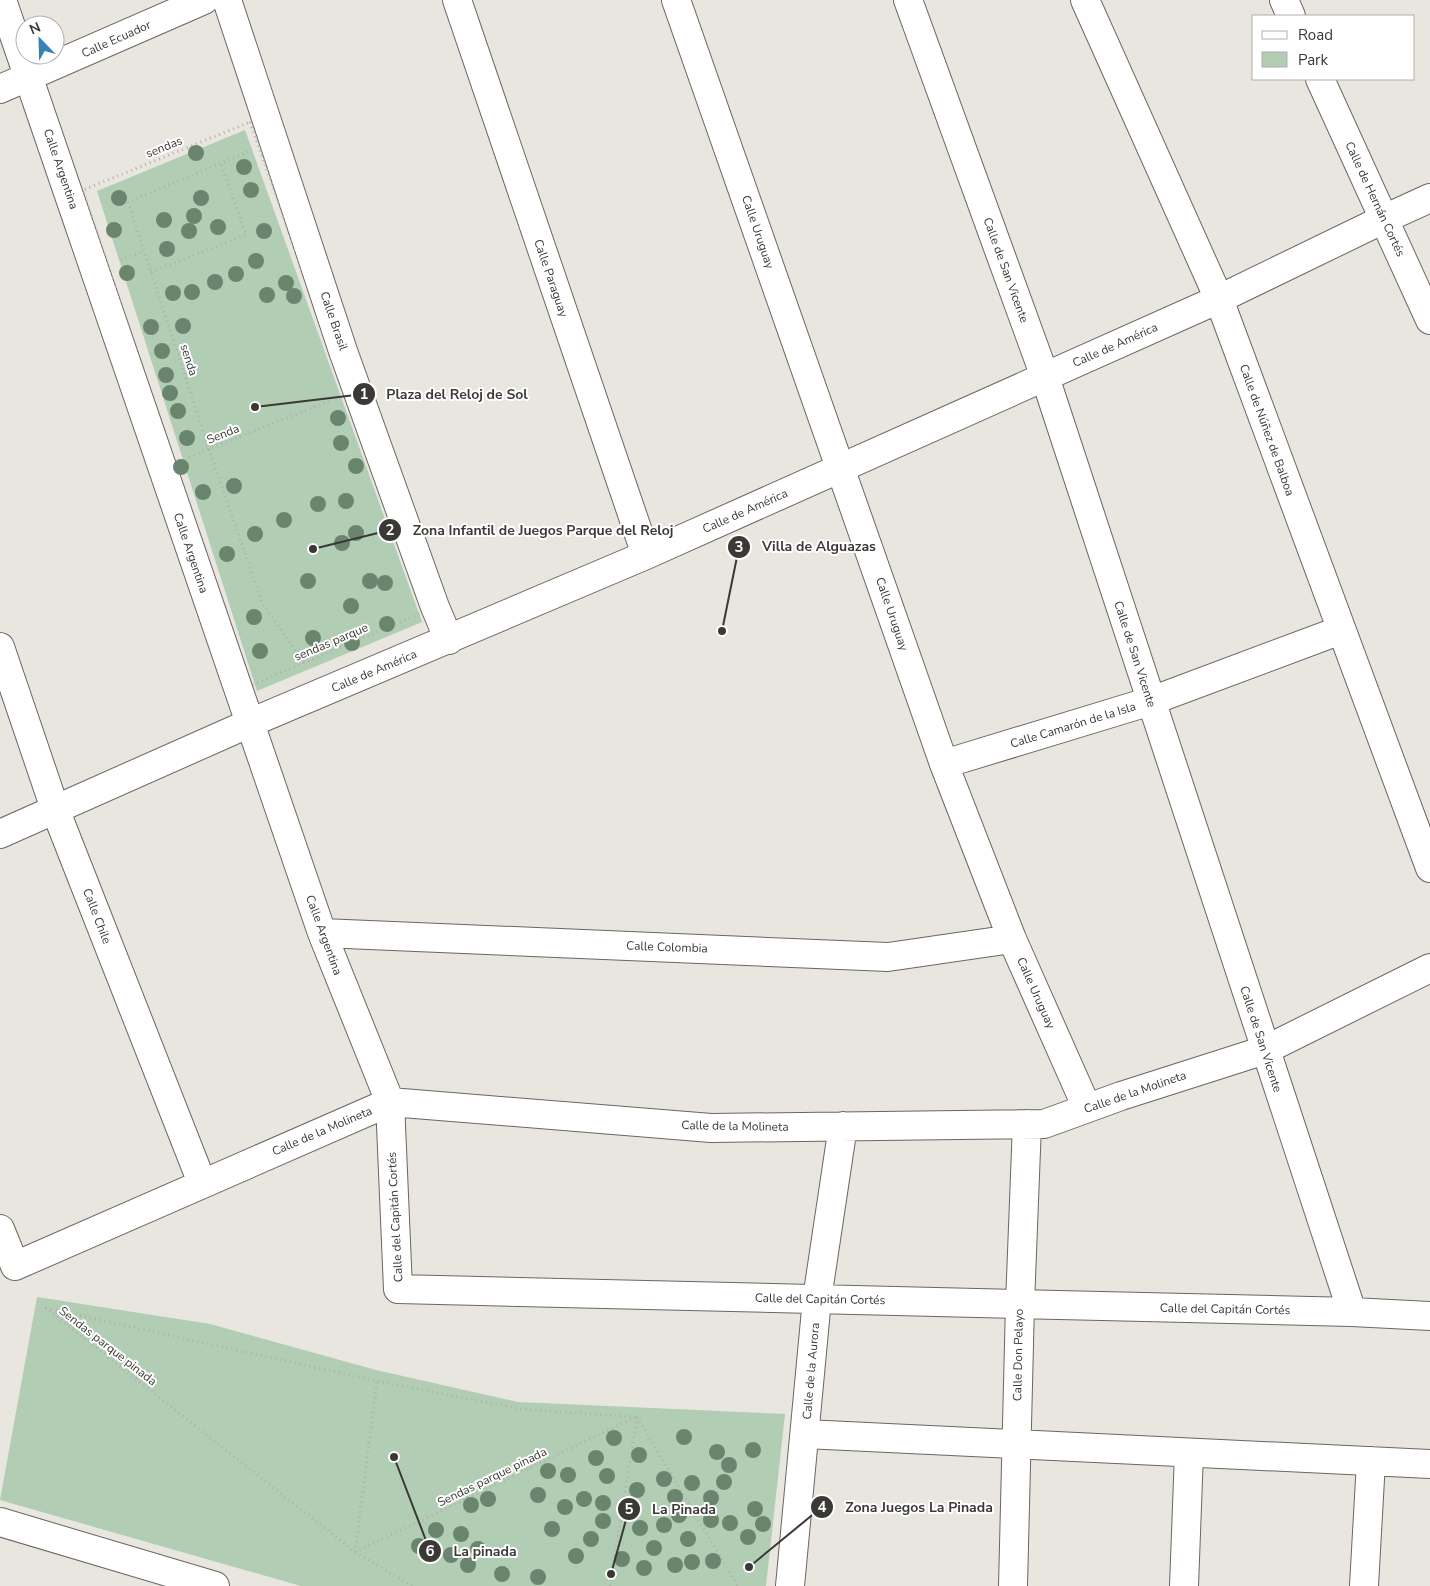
<svg xmlns="http://www.w3.org/2000/svg" width="1430" height="1586" viewBox="0 0 1430 1586" font-family="'Nunito Sans',sans-serif">
<style>
.green{fill:#b1cdb4}
.lines{fill:none;stroke-linecap:round;stroke-linejoin:round}
.minor-casing{stroke:#6a6761;stroke-width:30}
.path{stroke:#b2afaa;stroke-width:3;stroke-dasharray:1 4;stroke-linecap:butt}
.minor{stroke:#fff;stroke-width:28}
.tree{fill:#6a856e}
.labels{text-anchor:middle;stroke-width:4;stroke-linejoin:round;paint-order:stroke}
.street-label{font-size:12px;fill:#3a3936;stroke:#fff}
.leader{fill:none;stroke:#3a3936;stroke-width:2}
.callout-dot{fill:#3a3936;stroke:#fff;stroke-width:2}
.mark-label{font-size:15px;text-anchor:middle;font-weight:bold;fill:#fff}
.callout-label{font-size:14px;text-anchor:middle;font-weight:bold;fill:#3a3936;stroke:#fff;stroke-width:4;stroke-linejoin:round;paint-order:stroke}
</style>
<rect width="100%" height="100%" fill="#e9e5df"/>
<path class="green" d="M245,130L422,622L257,691L97,191Z
M37,1297L210,1324L376,1370L518,1402L785,1414L766,1586H301L0,1500Z"/>
<g class="lines">
<defs>
<path id="minor" d="M2,0L322,933L390,1102L398,1289L1352,1312L1430,1316
M227,0L343,351L435,607L449,640
M457,0L646,555
M676,0L944,764L1012,939L1087,1108
M908,0L1045,377L1352,1312
M1085,0L1219,299L1430,868
M1284,0L1291,16
M1320,79L1430,320
M0,89L204,0
M0,647L55,809L202,1183
M944,764L1151,701L1341,630
M0,834L250,723L646,555L1219,299L1384,219L1430,198
M322,933L888,957L1012,939
M0,1229L15,1266L390,1102L711,1128L1044,1124L1121,1096L1265,1050L1430,968
M805,1434L1430,1464
M0,1522L215,1586
M790,1586L817,1299L843,1126
M1013,1586L1020,1304L1027,1124
M1184,1586L1189,1453
M1364,1586L1371,1461"/>
</defs>
<use href="#minor" class="minor-casing"/>
<path class="path" d="M250,122L424,612L249,686L172,464L83,190Z
M248,152L128,202L209,449L262,603L304,663
M121,260L144,251
M151,272L246,235L221,163
M189,457L329,401
M637,1417L738,1586
M355,1552L636,1417
M355,1552L377,1381
M412,1586L355,1552L46,1308L377,1381L521,1409L637,1417
M610,1586L637,1417"/>
<use href="#minor" class="minor"/>
</g>
<g class="tree">
<circle cx="196" cy="153" r="8"/>
<circle cx="244" cy="167" r="8"/>
<circle cx="251" cy="190" r="8"/>
<circle cx="119" cy="198" r="8"/>
<circle cx="201" cy="198" r="8"/>
<circle cx="194" cy="216" r="8"/>
<circle cx="164" cy="220" r="8"/>
<circle cx="218" cy="227" r="8"/>
<circle cx="114" cy="230" r="8"/>
<circle cx="189" cy="231" r="8"/>
<circle cx="264" cy="231" r="8"/>
<circle cx="167" cy="249" r="8"/>
<circle cx="256" cy="261" r="8"/>
<circle cx="127" cy="273" r="8"/>
<circle cx="236" cy="274" r="8"/>
<circle cx="215" cy="282" r="8"/>
<circle cx="286" cy="283" r="8"/>
<circle cx="192" cy="292" r="8"/>
<circle cx="173" cy="293" r="8"/>
<circle cx="267" cy="295" r="8"/>
<circle cx="294" cy="296" r="8"/>
<circle cx="183" cy="326" r="8"/>
<circle cx="151" cy="327" r="8"/>
<circle cx="162" cy="351" r="8"/>
<circle cx="166" cy="375" r="8"/>
<circle cx="170" cy="393" r="8"/>
<circle cx="178" cy="411" r="8"/>
<circle cx="338" cy="418" r="8"/>
<circle cx="187" cy="438" r="8"/>
<circle cx="341" cy="443" r="8"/>
<circle cx="356" cy="466" r="8"/>
<circle cx="181" cy="467" r="8"/>
<circle cx="234" cy="486" r="8"/>
<circle cx="203" cy="492" r="8"/>
<circle cx="346" cy="501" r="8"/>
<circle cx="318" cy="504" r="8"/>
<circle cx="284" cy="520" r="8"/>
<circle cx="356" cy="533" r="8"/>
<circle cx="255" cy="534" r="8"/>
<circle cx="342" cy="543" r="8"/>
<circle cx="227" cy="554" r="8"/>
<circle cx="308" cy="581" r="8"/>
<circle cx="370" cy="581" r="8"/>
<circle cx="385" cy="583" r="8"/>
<circle cx="351" cy="606" r="8"/>
<circle cx="254" cy="617" r="8"/>
<circle cx="387" cy="624" r="8"/>
<circle cx="313" cy="638" r="8"/>
<circle cx="352" cy="643" r="8"/>
<circle cx="260" cy="651" r="8"/>
<circle cx="684" cy="1437" r="8"/>
<circle cx="614" cy="1438" r="8"/>
<circle cx="753" cy="1450" r="8"/>
<circle cx="717" cy="1452" r="8"/>
<circle cx="639" cy="1455" r="8"/>
<circle cx="596" cy="1458" r="8"/>
<circle cx="729" cy="1465" r="8"/>
<circle cx="548" cy="1471" r="8"/>
<circle cx="568" cy="1475" r="8"/>
<circle cx="607" cy="1476" r="8"/>
<circle cx="664" cy="1479" r="8"/>
<circle cx="724" cy="1482" r="8"/>
<circle cx="692" cy="1483" r="8"/>
<circle cx="637" cy="1490" r="8"/>
<circle cx="538" cy="1495" r="8"/>
<circle cx="675" cy="1497" r="8"/>
<circle cx="711" cy="1498" r="8"/>
<circle cx="488" cy="1499" r="8"/>
<circle cx="584" cy="1499" r="8"/>
<circle cx="603" cy="1503" r="8"/>
<circle cx="471" cy="1505" r="8"/>
<circle cx="565" cy="1507" r="8"/>
<circle cx="755" cy="1509" r="8"/>
<circle cx="679" cy="1515" r="8"/>
<circle cx="711" cy="1520" r="8"/>
<circle cx="603" cy="1521" r="8"/>
<circle cx="730" cy="1523" r="8"/>
<circle cx="763" cy="1524" r="8"/>
<circle cx="664" cy="1525" r="8"/>
<circle cx="640" cy="1528" r="8"/>
<circle cx="552" cy="1529" r="8"/>
<circle cx="436" cy="1530" r="8"/>
<circle cx="461" cy="1534" r="8"/>
<circle cx="748" cy="1537" r="8"/>
<circle cx="591" cy="1539" r="8"/>
<circle cx="688" cy="1539" r="8"/>
<circle cx="419" cy="1546" r="8"/>
<circle cx="654" cy="1548" r="8"/>
<circle cx="478" cy="1549" r="8"/>
<circle cx="451" cy="1555" r="8"/>
<circle cx="576" cy="1556" r="8"/>
<circle cx="622" cy="1559" r="8"/>
<circle cx="713" cy="1561" r="8"/>
<circle cx="692" cy="1562" r="8"/>
<circle cx="468" cy="1565" r="8"/>
<circle cx="675" cy="1565" r="8"/>
<circle cx="644" cy="1568" r="8"/>
<circle cx="502" cy="1574" r="8"/>
<circle cx="538" cy="1577" r="8"/>
</g>
<g class="labels">
<g class="street-label">
<text transform="translate(116 39) rotate(-24)" y="4">Calle Ecuador</text>
<text transform="translate(164 147) rotate(-22)" y="4">sendas</text>
<text transform="translate(61 169) rotate(71)" y="4">Calle Argentina</text>
<text transform="translate(1375 199) rotate(65)" y="4">Calle de Hernán Cortés</text>
<text transform="translate(758 232) rotate(71)" y="4">Calle Uruguay</text>
<text transform="translate(1006 270) rotate(70)" y="4">Calle de San Vicente</text>
<text transform="translate(551 278) rotate(71)" y="4">Calle Paraguay</text>
<text transform="translate(334 321) rotate(71)" y="4">Calle Brasil</text>
<text transform="translate(1115 345) rotate(-24)" y="4">Calle de América</text>
<text transform="translate(189 360) rotate(72)" y="4">senda</text>
<text transform="translate(1267 430) rotate(70)" y="4">Calle de Núñez de Balboa</text>
<text transform="translate(223 434) rotate(-22)" y="4">Senda</text>
<text transform="translate(745 511) rotate(-24)" y="4">Calle de América</text>
<text transform="translate(191 553) rotate(71)" y="4">Calle Argentina</text>
<text transform="translate(892 614) rotate(71)" y="4">Calle Uruguay</text>
<text transform="translate(331 642) rotate(-23)" y="4">sendas parque</text>
<text transform="translate(1135 654) rotate(72)" y="4">Calle de San Vicente</text>
<text transform="translate(374 671) rotate(-23)" y="4">Calle de América</text>
<text transform="translate(1073 725) rotate(-17)" y="4">Calle Camarón de la Isla</text>
<text transform="translate(97 916) rotate(69)" y="4">Calle Chile</text>
<text transform="translate(324 935) rotate(70)" y="4">Calle Argentina</text>
<text transform="translate(667 947) rotate(2)" y="4">Calle Colombia</text>
<text transform="translate(1036 993) rotate(66)" y="4">Calle Uruguay</text>
<text transform="translate(1261 1039) rotate(72)" y="4">Calle de San Vicente</text>
<text transform="translate(1135 1092) rotate(-19)" y="4">Calle de la Molineta</text>
<text transform="translate(735 1126) rotate(1)" y="4">Calle de la Molineta</text>
<text transform="translate(322 1131) rotate(-23)" y="4">Calle de la Molineta</text>
<text transform="translate(395 1217) rotate(-93)" y="4">Calle del Capitán Cortés</text>
<text transform="translate(820 1299) rotate(1)" y="4">Calle del Capitán Cortés</text>
<text transform="translate(1225 1309) rotate(1)" y="4">Calle del Capitán Cortés</text>
<text transform="translate(108 1346) rotate(38)" y="4">Sendas parque pinada</text>
<text transform="translate(1018 1355) rotate(-89)" y="4">Calle Don Pelayo</text>
<text transform="translate(811 1371) rotate(-85)" y="4">Calle de la Aurora</text>
<text transform="translate(492 1477) rotate(-26)" y="4">Sendas parque pinada</text>
</g>
</g>
<path class="leader" d="M255 407L364 394M313 549L390 530M722 631L739 547M749 1567L822 1507M611 1574L629 1509M394 1457L430 1551"/>
<g class="callout-dot">
<circle cx="255" cy="407" r="5"/>
<circle cx="313" cy="549" r="5"/>
<circle cx="722" cy="631" r="5"/>
<circle cx="749" cy="1567" r="5"/>
<circle cx="611" cy="1574" r="5"/>
<circle cx="394" cy="1457" r="5"/>
<circle cx="364" cy="394" r="12"/>
<circle cx="390" cy="530" r="12"/>
<circle cx="739" cy="547" r="12"/>
<circle cx="822" cy="1507" r="12"/>
<circle cx="629" cy="1509" r="12"/>
<circle cx="430" cy="1551" r="12"/>
</g>
<g class="mark-label">
<text x="364" y="399">1</text>
<text x="390" y="535">2</text>
<text x="739" y="552">3</text>
<text x="822" y="1512">4</text>
<text x="629" y="1514">5</text>
<text x="430" y="1556">6</text>
</g>
<g class="callout-label">
<text x="457" y="399">Plaza del Reloj de Sol</text>
<text x="543" y="535">Zona Infantil de Juegos Parque del Reloj</text>
<text x="819" y="551">Villa de Alguazas</text>
<text x="919" y="1512">Zona Juegos La Pinada</text>
<text x="684" y="1514">La Pinada</text>
<text x="485" y="1556">La pinada</text>
</g>
<rect x="1252" y="15" width="162" height="65" fill="#ffffff" stroke="#b0b0af"/>
<rect x="1262" y="31" width="25" height="8" fill="#ffffff" stroke="#b0b0af"/>
<text x="1298" y="40" font-size="15" fill="#3a3936">Road</text>
<rect x="1262" y="52" width="25" height="15" fill="#b1cdb4" stroke="#b0b0af"/>
<text x="1298" y="65" font-size="15" fill="#3a3936">Park</text>
<g transform="translate(40 40) rotate(337)"><circle r="24" fill="#ffffff" stroke="#b0b0af"/>
<path d="M0-4L9 19L0 12L-9 19Z" fill="#3781b5"/>
<text y="-8" font-size="14" font-weight="bold" text-anchor="middle" fill="#3a3936">N</text>
</g>
</svg>
